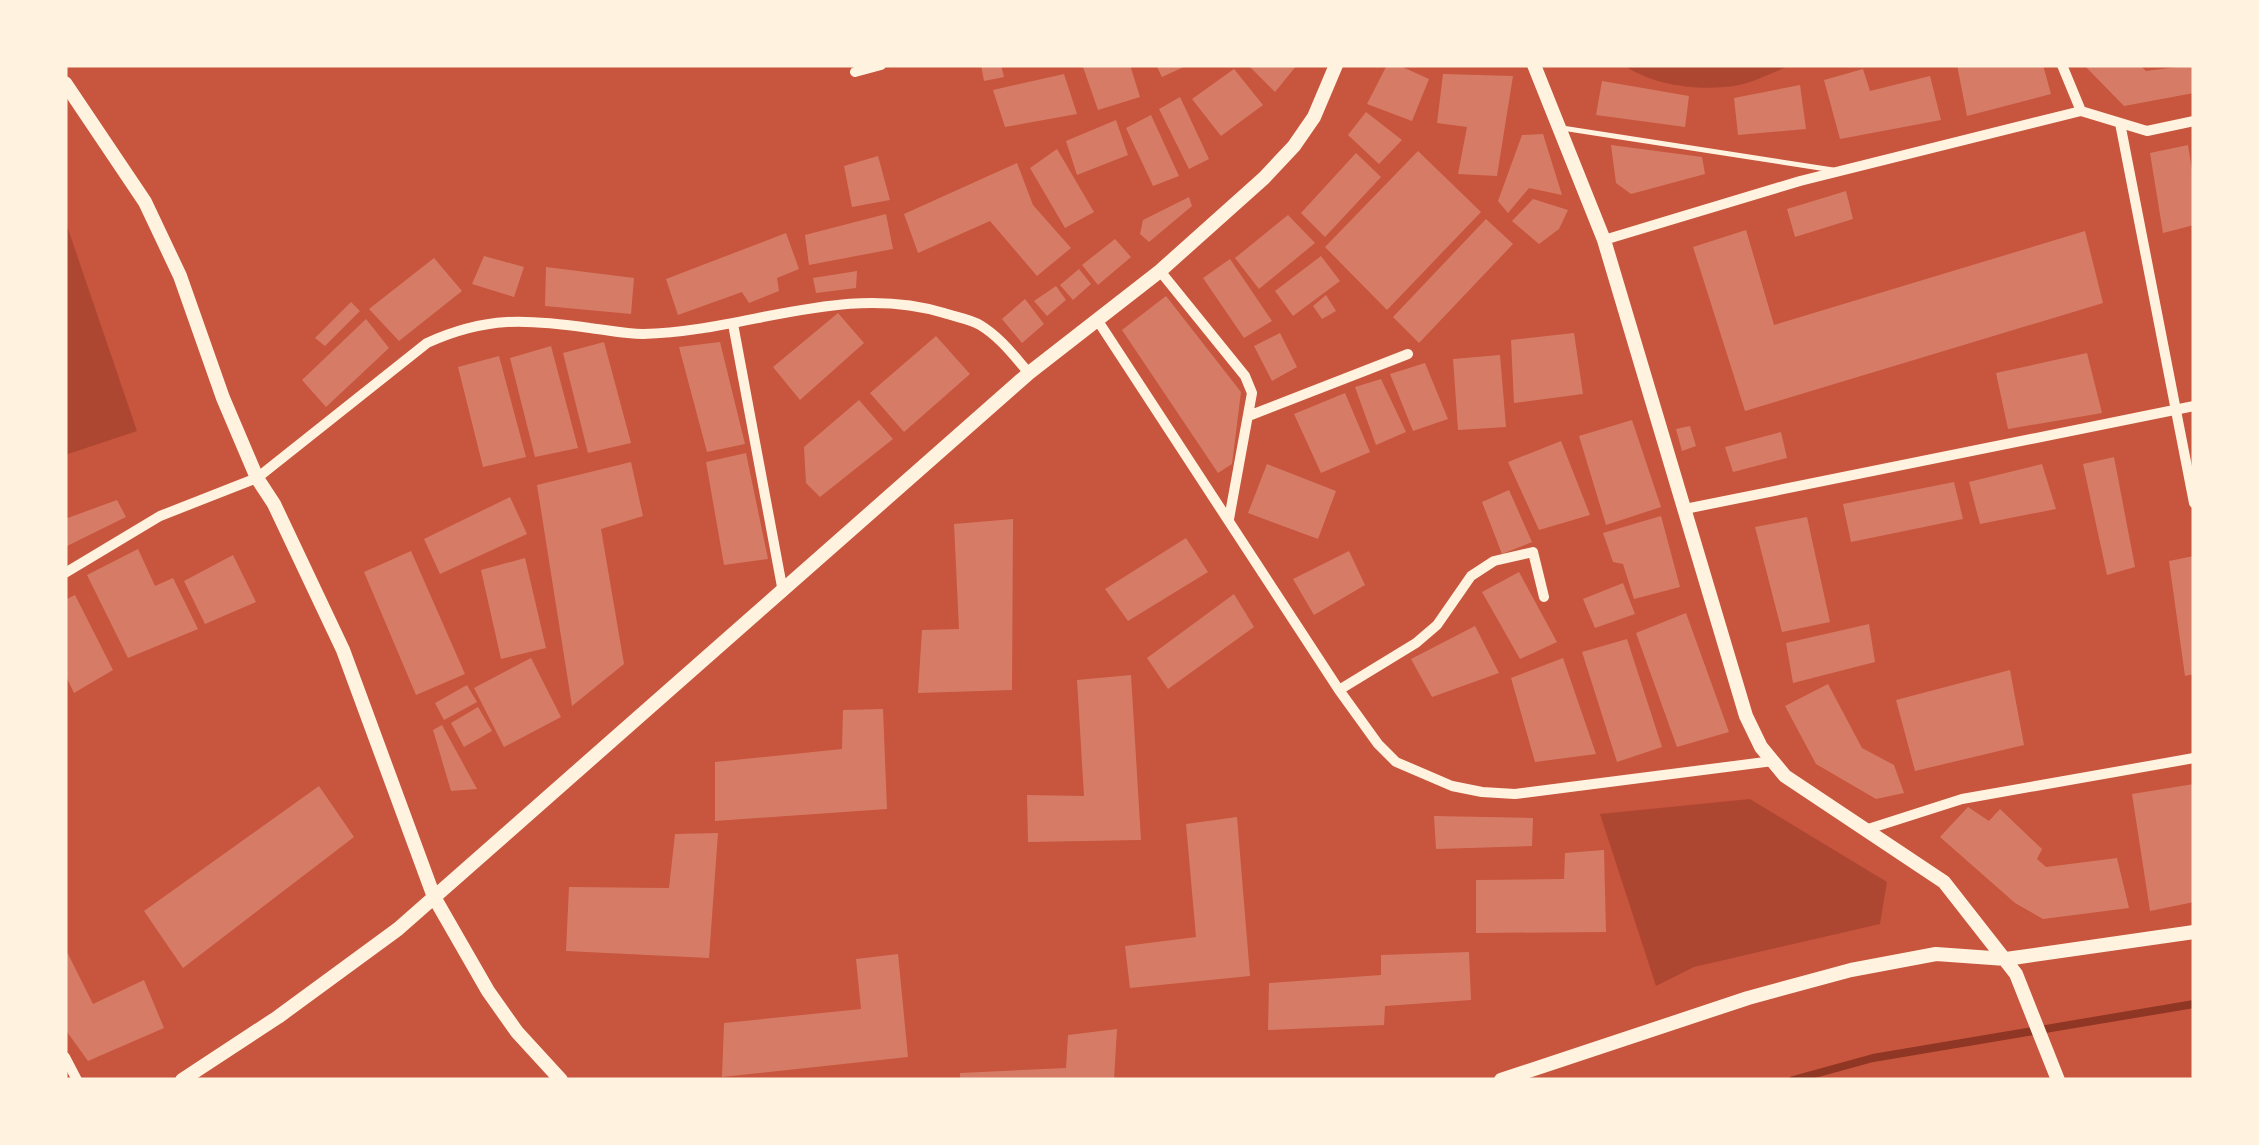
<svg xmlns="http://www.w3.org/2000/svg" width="2259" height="1145" viewBox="0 0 2259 1145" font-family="Inter,sans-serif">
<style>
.green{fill:#ae4732}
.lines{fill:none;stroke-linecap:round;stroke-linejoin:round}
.stream{stroke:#8f3625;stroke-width:8}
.building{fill:#d67c66}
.service{stroke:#fff3e0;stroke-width:5}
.minor{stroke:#fff3e0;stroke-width:10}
.tertiary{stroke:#fff3e0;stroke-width:14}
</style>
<rect width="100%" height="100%" fill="#c8553d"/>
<path class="green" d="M1624,65H1791C1774,72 1756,81 1739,85C1704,92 1652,86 1624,65Z
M65,220L137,431L65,455Z
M1750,799L1887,882L1880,924L1694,967L1656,986L1600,814Z"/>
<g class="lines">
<path class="stream" d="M1793,1080L1873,1058L2194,1004"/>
</g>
<path class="building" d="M981,65H1001L1004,77L984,81Z
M1089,65H1130L1140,97L1098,110L1083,67Z
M1156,65H1188L1162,77Z
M1248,65H1297L1275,92Z
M1387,65H1398L1429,79L1412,121L1367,104Z
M1957,65H2043L2051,94L1967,116Z
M2084,65H2140L2146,71L2192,65L2194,93L2124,106Z
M1234,69L1263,105L1221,136L1192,99Z
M1863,69L1870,91L1930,76L1941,120L1840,139L1824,80Z
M1064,74L1077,114L1005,127L993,90Z
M1443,74L1513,76L1497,176L1458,174L1467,127L1437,123Z
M1602,81L1689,96L1685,127L1596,115Z
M1800,85L1806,129L1738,135L1734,98Z
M1180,97L1209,159L1189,169L1159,109Z
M1366,112L1402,140L1379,164L1348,135Z
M1151,115L1179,176L1153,186L1126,128Z
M1116,120L1128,155L1077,175L1066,141Z
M1543,134L1562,195L1529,188L1508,213L1498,201L1522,135Z
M1611,145L1702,157L1705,174L1631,194L1616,183Z
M2188,145L2194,183V225L2163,233L2150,153Z
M1057,149L1094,212L1065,228L1030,168Z
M1418,151L1481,212L1387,310L1325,247Z
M1356,153L1381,177L1325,237L1301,213Z
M878,156L890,200L852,207L844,166Z
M1017,163L1033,205L1071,248L1037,276L990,221L918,253L904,214Z
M1846,191L1853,219L1795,237L1787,209Z
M1189,197L1192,206L1149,242L1140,234L1143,220Z
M1533,199L1568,210L1559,229L1539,244L1512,221Z
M886,214L893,249L809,265L805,235Z
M1288,215L1315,243L1259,289L1235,258Z
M1486,219L1513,244L1419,343L1393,317Z
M1746,230L1774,325L2085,231L2103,303L1745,411L1693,247Z
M786,233L799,269L777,278L779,291L749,303L742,292L678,315L666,279Z
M1115,239L1131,257L1098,285L1082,265Z
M484,256L524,267L514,297L472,284Z
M1321,256L1340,281L1293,316L1275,291Z
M434,258L462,291L399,341L369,309Z
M1230,259L1272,321L1244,338L1203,278Z
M546,267L634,278L631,314L545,306Z
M1079,269L1091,284L1073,300L1060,285Z
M857,271L856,288L816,293L813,278Z
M1056,286L1066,300L1047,316L1034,301Z
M1326,295L1336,311L1322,319L1313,306Z
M1166,296L1241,392L1232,464L1218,473L1122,330Z
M1025,299L1044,324L1022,343L1002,319Z
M351,302L360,311L325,346L315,338Z
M838,313L864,343L800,400L773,367Z
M366,319L389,348L326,407L302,380Z
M1280,333L1297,367L1272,381L1254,346Z
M1574,333L1583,394L1514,403L1511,340Z
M936,336L970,374L904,432L870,393Z
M604,342L631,443L588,453L563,353Z
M720,342L745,444L707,452L679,347Z
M551,346L578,448L535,457L510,358Z
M2087,353L2102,413L2008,429L1996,373Z
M1500,355L1506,427L1458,430L1453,359Z
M499,356L526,457L483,467L458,367Z
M1425,363L1448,419L1413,431L1390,374Z
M1381,379L1406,432L1376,445L1355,387Z
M1345,393L1370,452L1321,473L1294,414Z
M859,400L893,439L820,497L806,483L804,447Z
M1632,420L1661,507L1606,525L1579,436Z
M1690,426L1696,446L1682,451L1676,429Z
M1781,432L1787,458L1733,472L1725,447Z
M1561,441L1590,515L1539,530L1508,462Z
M746,453L768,559L724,565L706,462Z
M2114,457L2135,567L2107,575L2083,464Z
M631,462L643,516L601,529L624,664L572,706L537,485Z
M1267,464L1336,491L1318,539L1248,513Z
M2042,464L2056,509L1980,524L1969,482Z
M1954,482L1963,519L1851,542L1843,504Z
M1509,490L1532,542L1502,554L1482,502Z
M510,497L527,534L440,574L424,539Z
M117,500L126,517L65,547V519Z
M1661,516L1680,587L1634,599L1623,564L1613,562L1603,533Z
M1807,517L1830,622L1782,632L1755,527Z
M1013,519L1012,690L918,693L922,630L959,629L954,524Z
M1186,538L1208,572L1128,621L1105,589Z
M138,549L155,586L173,578L198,629L128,658L87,575Z
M411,551L465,674L416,695L364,572Z
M1349,551L1365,585L1314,615L1293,579Z
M233,555L256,602L205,624L184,581Z
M2194,556V674L2185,676L2169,561Z
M525,558L546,648L501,659L481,570Z
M1519,572L1557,642L1520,659L1482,592Z
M1623,583L1635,614L1595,628L1583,599Z
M1234,594L1254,627L1168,689L1147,658Z
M75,595L113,670L74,693L65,674V600Z
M1686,613L1729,732L1677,747L1636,633Z
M1869,624L1875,662L1793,683L1786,643Z
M1475,626L1499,673L1432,697L1411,659Z
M1627,639L1662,747L1617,762L1582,652Z
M531,658L561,717L504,747L474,688Z
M1563,658L1596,754L1535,762L1511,678Z
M2010,670L2024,745L1915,771L1896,700Z
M1131,675L1141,840L1028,842L1027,795L1084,796L1077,680Z
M1828,684L1862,748L1894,765L1904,793L1876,799L1816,764L1785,706Z
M467,685L477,702L444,720L435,703Z
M478,707L492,731L464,747L451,723Z
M883,709L887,809L715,821V762L842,749L843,710Z
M442,725L477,789L451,791L433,730Z
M2194,784V902L2150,911L2132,794Z
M319,786L354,837L183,968L144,911Z
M1968,807L1989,821L2000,809L2042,849L2037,859L2046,867L2117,858L2129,908L2043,919L2015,903L1940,837Z
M1434,816L1533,818L1532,846L1436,849Z
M1237,817L1250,976L1130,988L1125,946L1196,937L1186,824Z
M718,833L709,958L566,951L569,887L669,888L675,834Z
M1604,850L1606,932L1476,933V880L1564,879L1565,853Z
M65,948L93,1004L144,980L164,1028L88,1061L65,1029Z
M1469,952L1471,1000L1385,1006L1384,1025L1268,1030L1269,983L1381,975V955Z
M898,954L908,1057L722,1077L724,1023L861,1009L856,959Z
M1117,1029L1114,1080H960V1073L1066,1068L1068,1035Z"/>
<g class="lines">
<path class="service" d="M1562,128L1833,170"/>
<path class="minor" d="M2062,65L2081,111
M855,72L881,65
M2120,123L2194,503
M1604,240L1800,181L2081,111L2147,131L2194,121
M1160,271L1245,376L1252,393L1229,519
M1098,321L1339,690L1378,744L1396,762L1452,786L1482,792L1515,794L1773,761
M733,324L783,592
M1251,415L1408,354
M1685,509L2194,406
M65,573L160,516L257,478L427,343C486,316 527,319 590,328C607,330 625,334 643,334C745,332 843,282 944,313C956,317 970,319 980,325C1000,337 1014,356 1029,373
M1339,690L1416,643L1437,625L1471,576L1494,561L1533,552L1544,597
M1865,830L1962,799L2194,758
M65,1057L77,1080"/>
<path class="tertiary" d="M1534,65L1604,240L1746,716L1761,747L1785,776L1944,882L2016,974L2058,1080
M65,83L145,202L180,276L223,398L257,478L274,504L343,650L434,897L488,991L517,1032L561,1080
M182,1080L278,1017L398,929L1029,373L1160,271L1264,178L1294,146L1314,117L1336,65
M1501,1080L1748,998L1851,970L1936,954L2006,959L2194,932"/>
</g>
<rect width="2259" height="1145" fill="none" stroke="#fff3e0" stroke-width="135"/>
</svg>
